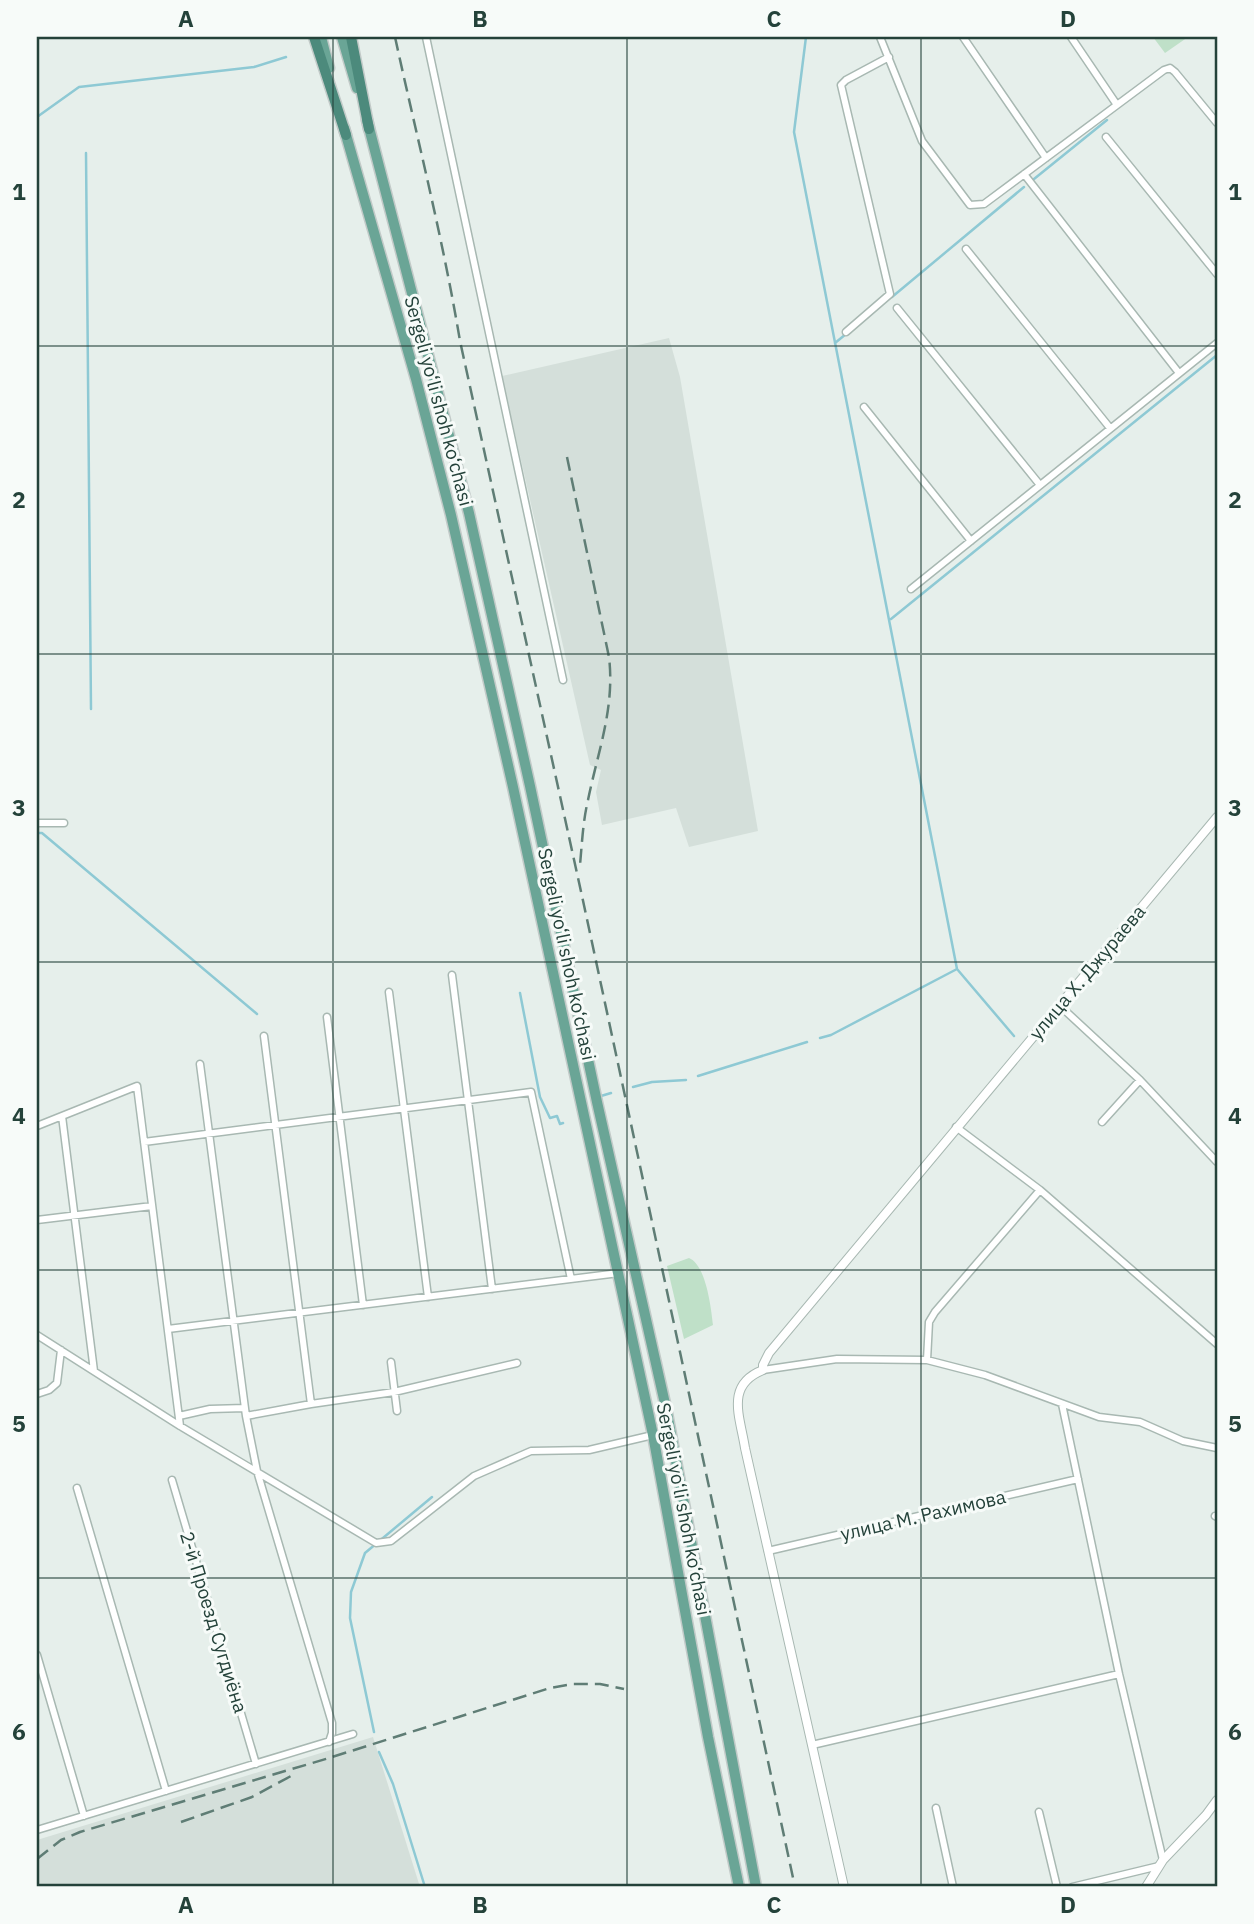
<svg xmlns="http://www.w3.org/2000/svg" width="1254" height="1924" viewBox="0 0 1254 1924" font-family="'IBM Plex Sans',sans-serif">
<style>
.built{fill:#d4dfda}
.green{fill:#bfe0c8}
.lines{fill:none;stroke-linecap:round;stroke-linejoin:round}
.stream{stroke:#8ec9d4;stroke-width:2.5}
.minor-casing{stroke:#a8b8b2;stroke-width:9}
.tertiary-casing{stroke:#a8b8b2;stroke-width:10}
.primary-casing{stroke:#c2cac8;stroke-width:13}
.trunk-casing{stroke:#c2cac8;stroke-width:13}
.minor{stroke:#fff;stroke-width:6}
.tertiary{stroke:#fff;stroke-width:8}
.primary{stroke:#6aa596;stroke-width:10}
.trunk{stroke:#4c8a7c;stroke-width:10}
.rail{stroke:#5f7d75;stroke-width:2.5;stroke-dasharray:14 7;stroke-linecap:butt}
.grid{fill:none;stroke:#24423a;stroke-width:2;stroke-opacity:0.55}
.labels{text-anchor:middle;stroke-width:6;stroke-linejoin:round;paint-order:stroke}
.street-label{font-size:19px;fill:#24423a;stroke:#f7fbf9}
.neatline{fill:none;stroke:#24423a;stroke-width:2.5}
.grid-label{font-size:23px;text-anchor:middle;font-weight:bold;fill:#24423a}
</style>
<rect width="100%" height="100%" fill="#e6efeb"/>
<path class="built" d="M669,338L680,377L758,831L689,847L676,808L602,825L596,792L601,770L590,765L502,376Z
M373,1737L420,1887H37V1840Z"/>
<path class="green" d="M1153,37H1188L1165,53Z
M689,1258C706,1265 711,1307 713,1325L684,1339L667,1266Z"/>
<g class="lines">
<path class="stream" d="M806,37L794,132L957,969L1014,1036
M37,117L79,87L254,67L286,57
M86,153L91,709
M1034,179L1107,120
M892,297L1024,187
M835,343L846,334
M891,619L1217,355
M37,833H42L257,1014
M520,993L540,1097L550,1118L557,1116L560,1124L563,1123
M820,1038L831,1035L957,969
M698,1076L807,1042
M633,1087L652,1082L686,1080
M601,1096L611,1093
M374,1732L350,1618L351,1592L365,1553L432,1497
M379,1752L393,1784L425,1887"/>
<defs>
<path id="minor" d="M426,37L563,680
M880,37L922,141L970,205L984,204L1164,70L1170,68L1175,72L1217,123
M963,37L1046,158
M1071,37L1117,105
M1106,137L1217,274
M1024,174L1179,373
M966,249L1110,428
M897,308L1040,485
M846,332L890,294L841,85L846,80L889,57
M864,407L971,541
M911,589L1217,343
M37,823H64
M452,975L492,1289
M389,992L428,1297
M1059,1005L1140,1080L1217,1162
M327,1017L363,1305
M264,1036L311,1404L394,1392L517,1363
M200,1064L246,1416L257,1471L332,1723V1733L329,1742
M62,1116L137,1086L180,1426
M1102,1122L1140,1080
M37,1126L62,1116L94,1371
M956,1127L1040,1190L1217,1344
M144,1142L531,1092L571,1279
M37,1220L152,1206
M168,1329L619,1273
M37,1335L180,1426L376,1543L391,1541L474,1476L531,1451L589,1450L653,1435
M927,1360L929,1322L935,1312L1040,1190
M391,1362L397,1411
M763,1370L837,1359L927,1360L985,1375L1099,1417L1140,1422L1183,1441L1217,1448
M37,1394L49,1390L57,1383L61,1350
M1062,1404L1119,1674L1163,1860
M179,1416L210,1409L245,1408
M246,1416L311,1404
M172,1480L256,1764
M77,1488L166,1791
M1215,1516L1217,1517
M768,1551L1078,1479
M37,1655L84,1816
M812,1745L1119,1674
M936,1808L953,1887
M1039,1812L1057,1887
M37,1830L353,1734
M1072,1887L1159,1866"/>
<path id="tertiary" d="M844,1887L745,1448C740,1416 725,1385 763,1370V1365L769,1353L1217,817
M1146,1887L1163,1860L1206,1815L1217,1800"/>
<path id="primary" d="M321,37L329,68
M342,37L357,88
M367,120L469,513L530,786L597,1102L666,1408L756,1887
M344,128L416,379L451,515L513,787L653,1435L708,1737L739,1887"/>
<path id="trunk" d="M314,37L346,135
M351,37L369,129"/>
</defs>
<use href="#minor" class="minor-casing"/>
<use href="#tertiary" class="tertiary-casing"/>
<use href="#primary" class="primary-casing"/>
<use href="#trunk" class="trunk-casing"/>
<use href="#minor" class="minor"/>
<use href="#tertiary" class="tertiary"/>
<use href="#primary" class="primary"/>
<use href="#trunk" class="trunk"/>
<path class="rail" d="M395,37C417,138 443,239 460,341L582,896L795,1887
M567,457L609,657C615,708 598,751 588,800C583,821 582,843 580,865
M181,1822L252,1797L291,1776
M37,1859L61,1840L80,1832L329,1758L550,1688L573,1684H600L624,1689"/>
</g>
<path class="grid" d="M333,37V1887M627,37V1887M921,37V1887M37,346H1217M37,654H1217M37,962H1217M37,1270H1217M37,1578H1217"/>
<g class="labels">
<g class="street-label">
<text transform="translate(439 401) rotate(75)" y="7">Sergeli yo‘li shoh ko‘chasi</text>
<text transform="translate(567 954) rotate(78)" y="7">Sergeli yo‘li shoh ko‘chasi</text>
<text transform="translate(1087 972) rotate(-50)" y="7">улица Х. Джураева</text>
<text transform="translate(684 1509) rotate(79)" y="7">Sergeli yo‘li shoh ko‘chasi</text>
<text transform="translate(923 1515) rotate(-13)" y="7">улица М. Рахимова</text>
<text transform="translate(214 1622) rotate(73)" y="7">2-й Проезд Сугдиёна</text>
</g>
</g>
<rect width="1254" height="1924" fill="none" stroke="#f7fbf9" stroke-width="77"/>
<rect x="38" y="38" width="1178" height="1847" class="neatline"/>
<g class="grid-label">
<text x="186" y="27">A</text>
<text x="480" y="27">B</text>
<text x="774" y="27">C</text>
<text x="1068" y="27">D</text>
<text x="19" y="200">1</text>
<text x="1235" y="200">1</text>
<text x="19" y="508">2</text>
<text x="1235" y="508">2</text>
<text x="19" y="816">3</text>
<text x="1235" y="816">3</text>
<text x="19" y="1124">4</text>
<text x="1235" y="1124">4</text>
<text x="19" y="1432">5</text>
<text x="1235" y="1432">5</text>
<text x="19" y="1740">6</text>
<text x="1235" y="1740">6</text>
<text x="186" y="1913">A</text>
<text x="480" y="1913">B</text>
<text x="774" y="1913">C</text>
<text x="1068" y="1913">D</text>
</g>
</svg>
